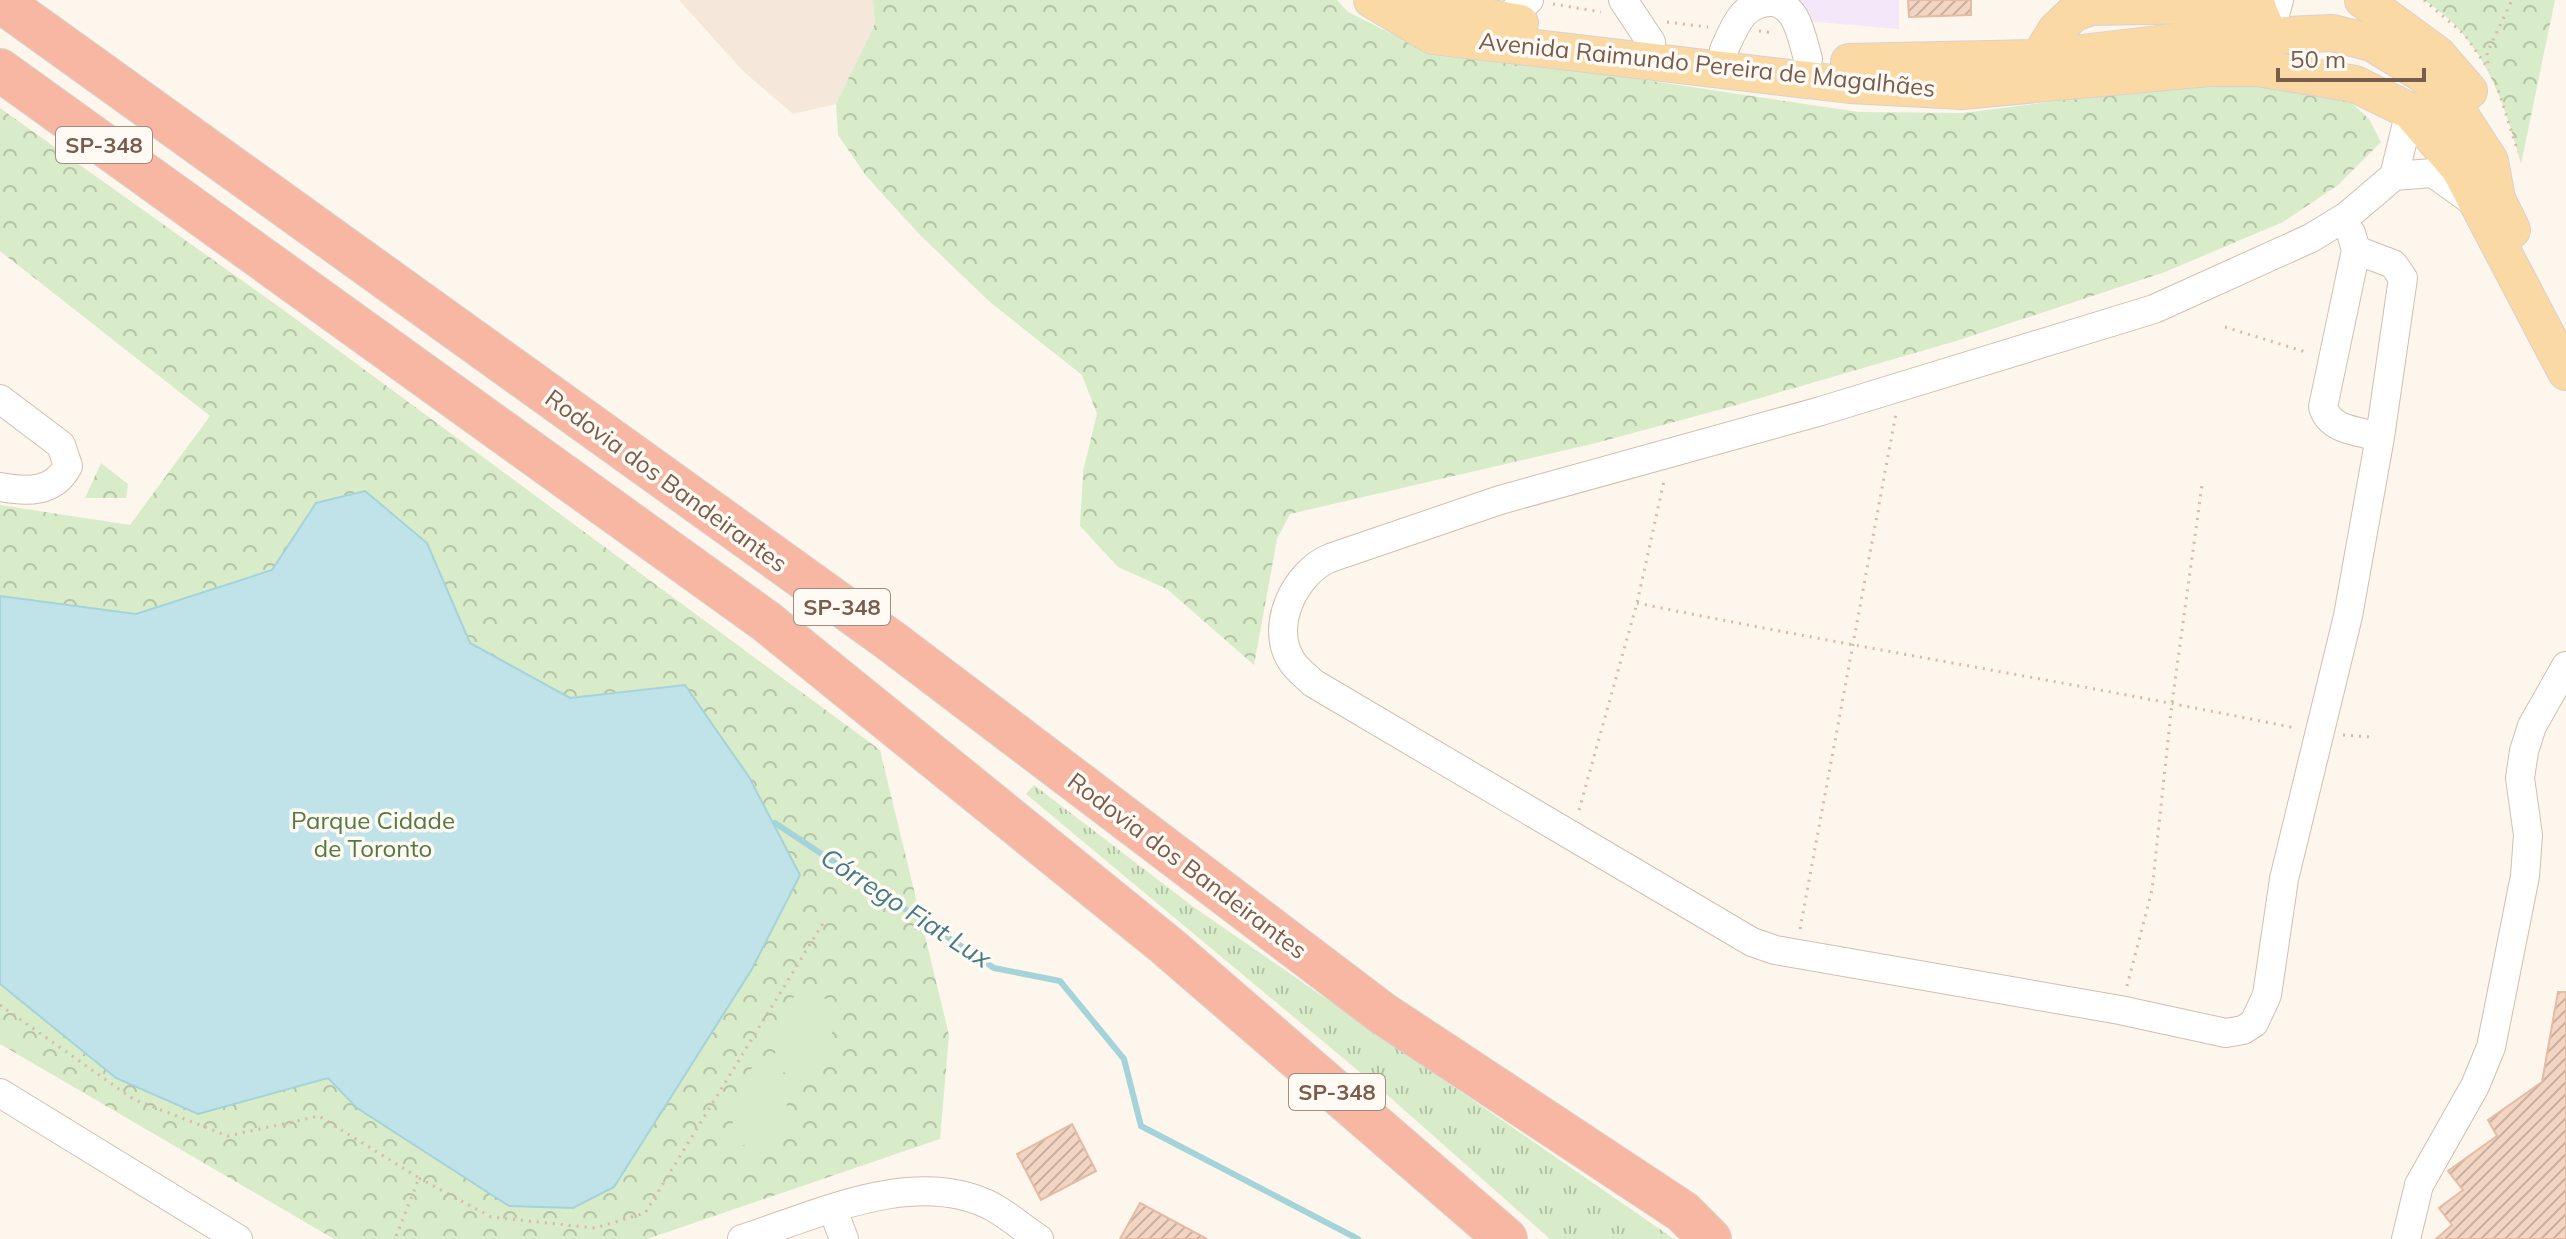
<svg xmlns="http://www.w3.org/2000/svg" width="2566" height="1239" viewBox="0 0 2566 1239" font-family="Mulish,sans-serif">
<style>
.residential{fill:#f5e8da}
.education{fill:#f3e8fa}
.grass{fill:url(#grass-tufts)}
.forest{fill:url(#forest-crowns)}
.pitch{fill:#d8ecc9}
.water{fill:#bfe3e8;stroke:#a5d3da;stroke-width:2}
.lines{fill:none;stroke-linecap:round;stroke-linejoin:round}
.stream{stroke:#a5d3da;stroke-width:6}
.building{fill:url(#building-hatch);stroke:#e6bba3;stroke-width:2}
.minor-casing{stroke:#d1beb0;stroke-width:30}
.major-casing{stroke:#dad1cd;stroke-width:38}
.highway-casing{stroke:#dad1cd;stroke-width:44}
.path{stroke:#d9b8a5;stroke-width:3;stroke-dasharray:2 6;stroke-linecap:butt}
.minor{stroke:#fff;stroke-width:28}
.major{stroke:#fbd9a5;stroke-width:36}
.highway{stroke:#f7b7a3;stroke-width:42}
.labels{text-anchor:middle;stroke-width:7;stroke-linejoin:round;paint-order:stroke}
.shield{fill:#fffaf3;stroke:#a28b7f;stroke-width:2}
.shield-label{font-size:22px;font-weight:bold;fill:#7a5c4d}
.street-label{font-size:24px;fill:#7a5c4d;stroke:#fffaf3}
.park-label{font-size:24px;fill:#537a41;stroke:#fffaf3}
.water-label{font-size:26px;font-style:italic;fill:#437c86;stroke:#fffaf3}
</style>
<defs>
<pattern id="grass-tufts" width="24" height="20" patternUnits="userSpaceOnUse" patternTransform="scale(2)"><rect width="24" height="20" fill="#d8ecc9"/><path d="M3 7l-1-3M5 7V3M7 7l1-3M15 17l-1-3M17 17v-4M19 17l1-3" fill="none" stroke="#b4c2a5"/></pattern>
<pattern id="forest-crowns" width="20" height="18" patternUnits="userSpaceOnUse" patternTransform="scale(2)"><rect width="20" height="18" fill="#d8ecc9"/><path d="M2 6a3 3 0 1 1 6 0M12 15a3 3 0 1 1 6 0" fill="none" stroke="#b4c2a5"/></pattern>
<pattern id="building-hatch" width="6" height="6" patternUnits="userSpaceOnUse" patternTransform="scale(2)"><rect width="6" height="6" fill="#f3d5c3"/><path d="M-1 1l2-2M0 6l6-6M5 7l2-2" fill="none" stroke="#cab0a1"/></pattern>
</defs>
<rect width="100%" height="100%" fill="#fdf6ec"/>
<path class="residential" d="M679,0H873L875,24L836,104L793,114L743,71Z"/>
<path class="education" d="M1790,0H1899V29L1805,21Z"/>
<path class="grass" d="M1034,785L1195,908L1674,1239H1550L1385,1093L1026,794Z"/>
<path class="forest" d="M873,0H1337L1348,12L1416,46L1859,112L1963,113L2193,84L2274,83L2344,96L2369,119L2381,142L2338,185L2283,222L2165,272L1956,341L1726,408L1596,443L1290,514L1277,539L1254,665L1167,589L1118,567L1080,526L1083,471L1097,414L1082,375L990,302L921,236L867,177L838,135L836,104L875,24Z
M2424,0H2555L2521,164C2503,98 2484,39 2424,0Z
M0,108L289,314L880,750L949,1035L940,1139L647,1239H334L0,1044V505L130,525L210,416L0,251Z
M101,463L128,484L126,498H85Z"/>
<path class="pitch" d="M796,990L840,1003L819,1083L770,1068Z
M752,1067L795,1080L771,1154L727,1140Z"/>
<path class="water" d="M365,491L427,543L470,643L570,698L685,685L749,777L800,875L752,969L614,1187L573,1208L509,1206L357,1108L328,1078L198,1114L116,1078L0,984V596L136,614L272,570L316,503Z"/>
<g class="lines">
<path class="stream" d="M775,823L994,968L1060,981L1124,1059L1141,1126L1358,1239"/>
</g>
<path class="building" d="M1908,0H1971V15L1909,17Z
M2558,992H2566V1239H2436L2452,1225L2439,1208L2463,1190L2448,1171L2497,1136L2488,1120L2542,1082Z
M1072,1124L1096,1171L1041,1200L1017,1154Z
M1140,1203L1207,1239H1120Z"/>
<g class="lines">
<defs>
<path id="minor" d="M1623,0L1651,42
M1501,21L1529,0
M2269,36L2279,0
M1724,50C1734,28 1743,0 1774,2C1782,4 1789,9 1794,17C1801,29 1804,45 1808,59
M2394,176L2410,111
M2351,233L2356,250L2323,407C2330,431 2359,431 2380,437
M2356,250L2393,264L2403,278L2380,437L2348,616L2284,879L2267,995L2254,1023L2243,1030L2226,1033L2120,1010L1775,950L1752,942L1313,683C1306,676 1296,669 1291,660C1269,625 1296,572 1330,558L1500,500L1821,411L2154,309L2311,238L2347,216L2394,176L2433,173L2475,203
M0,399L61,445L68,466C54,493 27,492 0,487
M0,1093L238,1239
M833,1210L844,1239
M742,1239C817,1215 916,1166 993,1207C1009,1216 1024,1229 1039,1239
M2406,1239L2419,1185L2475,1086L2491,1047L2525,876L2528,835L2520,778L2524,751L2532,726L2566,666"/>
<path id="major" d="M1372,0L1433,36L1850,85L1962,91L2209,68H2258L2355,84L2410,111L2459,168L2566,372
M1417,0L1451,11L1520,23
M2363,0L2437,54L2469,91
M2039,58L2056,30L2074,13L2091,7L2256,4L2269,36L2256,53
M1849,62L2039,58L2200,39L2332,33L2372,43L2424,75L2457,110L2490,161L2497,199L2512,230"/>
<path id="highway" d="M0,1L891,641L1382,1013L1683,1212L1710,1239
M0,70L767,622L1167,946L1506,1239"/>
</defs>
<use href="#minor" class="minor-casing"/>
<use href="#major" class="major-casing"/>
<use href="#highway" class="highway-casing"/>
<path class="path" d="M2424,0L2465,35L2489,70
M1553,4L1601,12
M1667,22L1708,27
M1759,31L1775,33
M2488,63L2487,53L2512,0
M2496,83L2518,152
M2225,327L2309,353
M1637,603C1856,648 2077,683 2295,728
M2343,735L2371,737
M1579,810L1637,603L1664,481
M1800,929L1896,413
M2127,986L2152,890L2172,703L2202,485
M0,1005L133,1099L228,1136L319,1116L419,1178L395,1239
M419,1178L491,1217L595,1228L645,1213L825,920"/>
<use href="#minor" class="minor"/>
<use href="#major" class="major"/>
<use href="#highway" class="highway"/>
</g>
<g class="labels">
<g class="shield">
<rect x="56" y="127" width="96" height="36" rx="6"/>
<rect x="794" y="589" width="96" height="36" rx="6"/>
<rect x="1289" y="1074" width="96" height="36" rx="6"/>
</g>
<g class="shield-label">
<text x="104" y="153">SP-348</text>
<text x="842" y="615">SP-348</text>
<text x="1337" y="1100">SP-348</text>
</g>
<g class="street-label">
<text transform="translate(1707 65) rotate(6)" y="8">Avenida Raimundo Pereira de Magalhães</text>
<text transform="translate(666 481) rotate(36)" y="8">Rodovia dos Bandeirantes</text>
<text transform="translate(1187 866) rotate(37)" y="8">Rodovia dos Bandeirantes</text>
</g>
<g class="park-label">
<text x="373" y="829">Parque Cidade<tspan x="373" dy="28">de Toronto</tspan></text>
</g>
<g class="water-label">
<text transform="translate(906 908) rotate(33)" y="9">Córrego Fiat Lux</text>
</g>
</g>
<path d="M2278 68v12h146v-12" fill="none" stroke="#7a5c4d" stroke-width="4"/>
<text x="2290" y="68" font-size="24" fill="#7a5c4d" stroke="#fffaf3" stroke-width="6" paint-order="stroke">50 m</text>
</svg>
